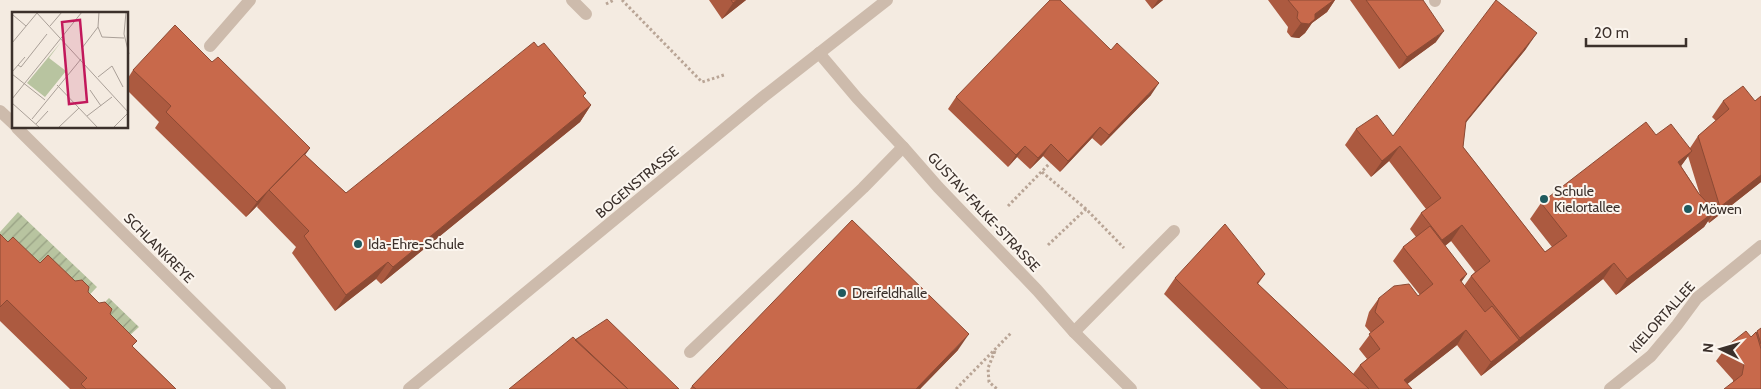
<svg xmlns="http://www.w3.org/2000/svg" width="1761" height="389" viewBox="0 0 1761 389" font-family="Cabin,sans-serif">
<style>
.garden{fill:url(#garden-furrows)}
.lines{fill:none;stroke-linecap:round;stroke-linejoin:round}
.path{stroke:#b9a596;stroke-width:3;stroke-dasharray:2.5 2.5;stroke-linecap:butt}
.service{stroke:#cdbbac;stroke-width:12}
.minor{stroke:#cdbbac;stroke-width:12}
.tertiary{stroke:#cdbbac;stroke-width:12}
.wall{fill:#ac5a40;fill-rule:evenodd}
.shaded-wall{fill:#8c4a34}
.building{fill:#c8694b;stroke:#8c4a34}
.poi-dot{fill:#1f5a5e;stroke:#fbf5ee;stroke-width:2}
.labels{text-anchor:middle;stroke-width:4;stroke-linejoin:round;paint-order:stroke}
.street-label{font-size:14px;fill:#3b302b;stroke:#fbf5ee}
.poi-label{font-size:14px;fill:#3b302b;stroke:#fbf5ee;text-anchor:start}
.inset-road{fill:none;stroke:#aaa098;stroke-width:1}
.view{fill:#c2185b;fill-opacity:0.15;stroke:#c2185b;stroke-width:2.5}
.inset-edge{fill:none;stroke:#3b302b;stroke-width:2.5}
</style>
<defs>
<pattern id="garden-furrows" width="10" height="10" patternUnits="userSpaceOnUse" patternTransform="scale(1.25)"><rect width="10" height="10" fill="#b8c4a0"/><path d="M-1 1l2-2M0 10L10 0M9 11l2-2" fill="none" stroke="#97a083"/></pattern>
</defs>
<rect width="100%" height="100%" fill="#f4ebe1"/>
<path class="garden" d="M18,212L97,287L76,309L0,255V232Z
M109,298L139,327L116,348L87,320Z"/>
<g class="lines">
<path class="path" d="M622,0L702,82L724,75
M606,4L614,0
M1042,172L1086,209
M1008,206L1050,163
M1048,245L1086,209L1124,248
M995,351L988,368L989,382L997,389
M956,389L1012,332"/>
<path class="service" d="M1435,0V1
M210,46L250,0
M1074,332L1174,231
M690,352L863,188L903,147"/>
<path class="minor" d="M572,0L586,14
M819,53L857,98L903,147L938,187L1037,290L1074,332L1131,389
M1610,389L1651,356L1677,325L1697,298L1761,246"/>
<path class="tertiary" d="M0,111L14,124
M17,128L280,389
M409,389L763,97L887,0"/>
</g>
<path class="wall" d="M709,0H746L722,19Z
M1145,0H1163L1152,9Z
M1268,0H1335L1327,12L1312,23L1305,33L1299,38L1291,37L1287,32L1288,27Z
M1350,0H1423L1436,42L1399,69Z
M1526,49L1465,123L1463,147L1545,252L1552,247L1530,219L1541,203L1656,135L1690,148L1698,136L1716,121L1712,117L1723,101H1755L1761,96V182L1709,223L1708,221L1704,227L1616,295L1603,279L1481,376L1457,345L1407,384L1412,389H1261L1164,294L1175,278L1265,274L1258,284L1353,374L1360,365L1367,359L1359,349L1371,333L1365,326L1369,312L1379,298L1418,296L1420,295L1393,261L1403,247L1416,237L1410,229L1421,213L1426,209L1389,161L1371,177L1345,145L1356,129L1393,136ZM1688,156L1700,195L1681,166ZM1451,241L1475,272L1471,276L1464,286L1461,282L1467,274L1445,246Z
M212,62L310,148L305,155L346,193L583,97L591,105L580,122L381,284L376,279L335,311L292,253L296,247L257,207L258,205L246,217L155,128L159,122L128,91V78L133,70Z
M1151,95L1101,146L1092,138L1060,172L1043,156L1030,169L1017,157L1008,167L948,109L956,97Z
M0,234L8,242L40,263L75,281L88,292L110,314L133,347L176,389H70L0,321Z
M1761,328V389L1733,382V380L1716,361L1727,346L1751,337Z
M958,350L920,389H690L692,386Z"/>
<path class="shaded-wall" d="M737,0H746L722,19L733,3Z
M1158,0H1163L1152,9Z
M1334,0H1335L1327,12L1312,23L1305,33L1299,38L1291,37L1301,23L1315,14Z
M1444,31L1436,42L1399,69L1407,57Z
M1537,33L1526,49L1455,136L1466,121Z
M1159,83L1151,95L1101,146L1109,135Z
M591,105L580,122L381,284L393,267Z
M1100,127L1092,138L1060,172L1068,161Z
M1051,144L1043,156L1030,169L1038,158Z
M1025,146L1017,157L1008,167L1016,155Z
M1400,146L1389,161L1371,177L1382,161Z
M310,148L299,163L269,190L258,205L246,217L257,202Z
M1692,151L1681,166L1678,162Z
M1761,175V182L1709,223L1720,207Z
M1715,211L1704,227L1616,295L1627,279Z
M1462,225L1451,241L1432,256L1442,240Z
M388,262L376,279L335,311L346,295Z
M1614,263L1603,279L1509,354L1520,338Z
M1467,274L1457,288L1460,280Z
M1466,330L1457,345L1401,389L1404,380Z
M969,334L958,350L920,389H916Z
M1519,340L1509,354L1481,376L1491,362Z"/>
<path class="building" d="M731,0H737L733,3Z
M1050,0H1060L1111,50L1117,43L1159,83L1109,135L1100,127L1068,161L1051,144L1038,158L1025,146L1016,155L956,97Z
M1288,0H1334L1315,14V19L1309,24L1301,23L1297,18L1298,12Z
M1366,0H1423L1444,31L1407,57Z
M1496,0L1537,33L1466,121L1463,147L1545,252L1567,236L1541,203L1646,122L1656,135L1671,124L1692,151L1678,162L1699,194L1715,211L1627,279L1614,263L1520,338L1471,276L1490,261L1462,225L1442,240L1421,213L1441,198L1400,146L1382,161L1356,129L1377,115L1393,136Z
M175,25L212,62L218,57L310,148L257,202L166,112L171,106L133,70Z
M534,42L538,47L544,43L586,93L583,96L591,105L393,267L388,262L346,295L304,236L309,231L269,190L304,154L346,193Z
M1743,86L1755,101L1761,96V175L1720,207L1698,136L1729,109L1723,101Z
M852,220L969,334L916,389H696L692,386Z
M1225,224L1265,274L1257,283L1369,389H1288L1175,278Z
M1430,226L1467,274L1460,280L1485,312L1492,306L1519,340L1491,362L1466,330L1404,380L1412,389H1379L1360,365L1380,349L1369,334L1384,322L1375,312L1379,298L1394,286L1409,284L1418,296L1433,284L1403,247Z
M0,234L8,242L13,237L40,263L48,255L75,281L82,280L89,287L88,292L99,303L105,302L112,309L110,314L137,341L132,346L176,389H86L81,384L87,378L7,300L0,307Z
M607,319L679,389H628L575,340Z
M1761,328V344L1757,331Z
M1746,331L1751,337L1756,332L1761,349V389H1724L1742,375L1744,364L1727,346Z
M573,337L628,389H509Z"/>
<g class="poi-dot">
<circle cx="1544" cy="199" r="5"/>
<circle cx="1688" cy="209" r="5"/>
<circle cx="358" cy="244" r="5"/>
<circle cx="842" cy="293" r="5"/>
</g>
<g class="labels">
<g class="street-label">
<text transform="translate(637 182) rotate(-40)" y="5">BOGENSTRASSE</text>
<text transform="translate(984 212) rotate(47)" y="5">GUSTAV-FALKE-STRASSE</text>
<text transform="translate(159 248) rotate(45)" y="5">SCHLANKREYE</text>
<text transform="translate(1662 317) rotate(-48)" y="5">KIELORTALLEE</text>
</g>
<g class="poi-label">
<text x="1554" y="196">Schule<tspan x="1554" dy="16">Kielortallee</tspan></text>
<text x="1698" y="214">Möwen</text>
<text x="368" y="249">Ida-Ehre-Schule</text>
<text x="852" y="298">Dreifeldhalle</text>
</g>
</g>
<g transform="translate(12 12)">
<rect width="116" height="116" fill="#f4ebe1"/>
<path d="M49,30L37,46L54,59L33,85L15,71Z" fill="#b8c4a0"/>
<path class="inset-road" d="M24,0L117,101M114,0L112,22L117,42M1,3L14,14M38,14L50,0M86,15L90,25L112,26M0,31L25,1M70,36L86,15L87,0M6,53L9,55L35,22M0,60L13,45M0,62L33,88M86,65L100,54L111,75M45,73L86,116M78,78L89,94M0,87L70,0M0,91L28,116M75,104L100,85M20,107L69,47M24,112L36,99M46,116L67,96M101,116L117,100"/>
<path class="view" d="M68,8L75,90L57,92L50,10Z"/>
<rect width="116" height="116" class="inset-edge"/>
</g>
<g transform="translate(1721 349) rotate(275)" stroke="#fbf5ee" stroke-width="4" paint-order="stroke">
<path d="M0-4L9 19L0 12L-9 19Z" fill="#3b302b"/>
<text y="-8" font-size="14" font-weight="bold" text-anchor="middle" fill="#3b302b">N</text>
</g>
<path d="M1586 38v8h100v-8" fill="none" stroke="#3b302b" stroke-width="2.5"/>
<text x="1594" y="38" font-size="15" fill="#3b302b" stroke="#fbf5ee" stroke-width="4" paint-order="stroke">20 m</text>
</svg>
